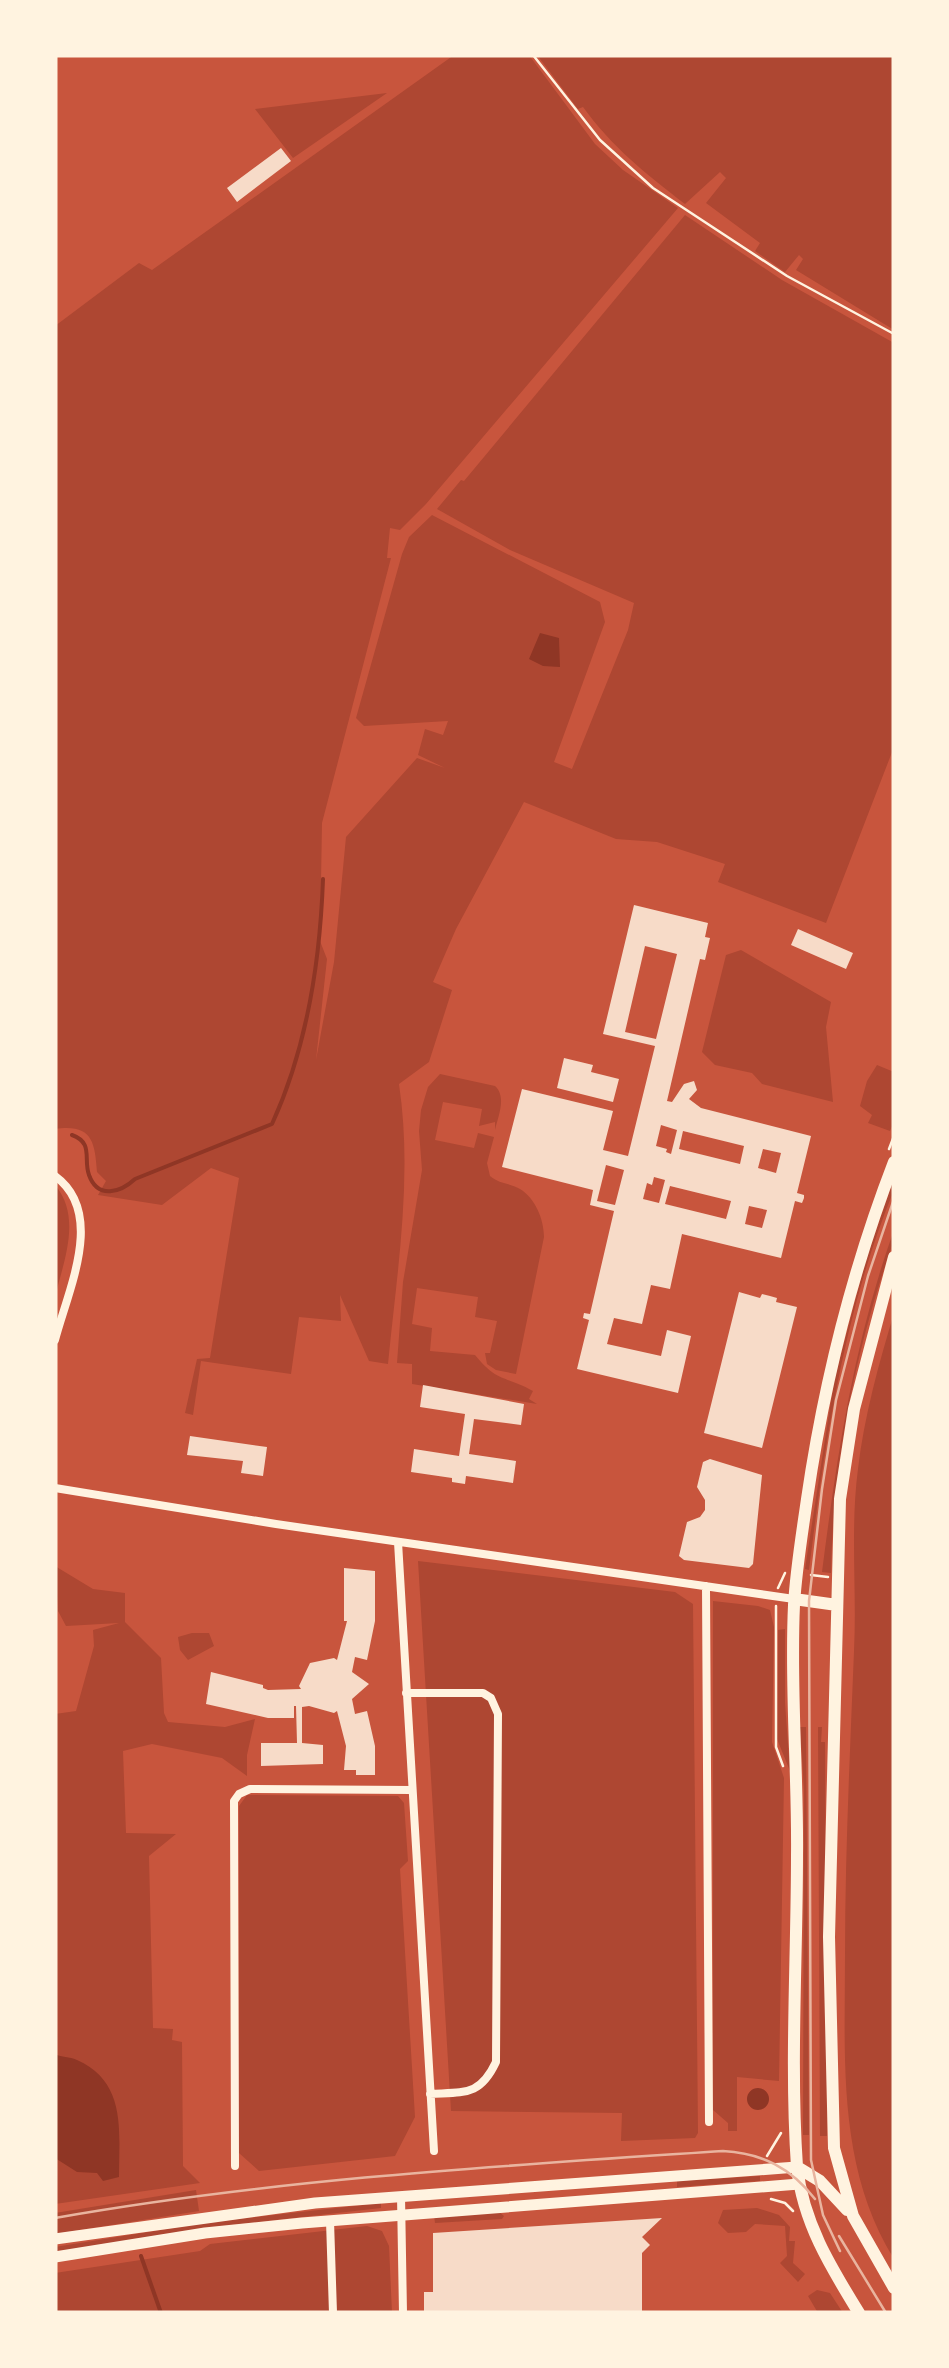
<svg xmlns="http://www.w3.org/2000/svg" width="949" height="2368" viewBox="0 0 949 2368" font-family="Inter,sans-serif">
<style>
.green{fill:#ae4732}
.water{fill:#8f3625}
.lines{fill:none;stroke-linecap:round;stroke-linejoin:round}
.stream{stroke:#8f3625;stroke-width:4}
.building{fill:#f7dbc8;fill-rule:evenodd}
.path{stroke:#fff3e0;stroke-width:2.5}
.minor{stroke:#fff3e0;stroke-width:8}
.secondary{stroke:#fff3e0;stroke-width:11}
.primary{stroke:#fff3e0;stroke-width:12}
.tram{stroke:#e9b49f;stroke-width:2.5}
</style>
<rect width="100%" height="100%" fill="#c8553d"/>
<path class="green" d="M454,55H529L595,144L623,170L678,208L426,504L400,530L390,528L387,558H391L322,823L320,941L327,959L316,1060L334,962L346,837L417,758L445,768L418,755L425,729L443,735L448,721L364,726L356,718L402,554L409,537L432,515L600,602L605,622L554,762L572,769L628,630L634,603L510,550L437,509L461,480L464,481L685,215L782,280L894,343V747L826,923L718,882L725,864L657,842L616,839L524,802L456,929L433,982L452,990L429,1062L399,1084C413,1177 397,1271 388,1364L369,1361L340,1295L341,1321L299,1317L291,1374L201,1361L193,1415L185,1413L197,1359L210,1358L239,1178L211,1168L162,1205L98,1195L106,1181L97,1172C95,1140 91,1124 55,1129V326L139,263L152,270Z
M537,55H894V330L796,270L803,259L799,255L785,272L755,251L760,243L706,203L726,178L720,172L685,204C646,174 612,147 583,107L578,109Z
M387,93L293,158L255,109Z
M741,950L831,1002L826,1027L833,1102L762,1084L752,1073L715,1065L702,1052L726,955Z
M877,1065L894,1072V1122L890,1131L868,1123L872,1115L860,1106L867,1081Z
M440,1074L495,1086C507,1097 498,1116 495,1130V1122L479,1126L482,1109L443,1102L435,1140L474,1148L478,1133L494,1137L487,1163L490,1176C499,1184 510,1183 520,1189C535,1198 544,1219 544,1237L516,1374L496,1370L487,1364L485,1353H490L497,1321L475,1317L478,1297L417,1288L412,1324L432,1328L430,1351L475,1355C498,1383 504,1375 533,1391L529,1399L537,1404L412,1384V1364L397,1363L403,1282L422,1170L419,1131L421,1110L428,1087Z
M894,1178V1190C844,1311 825,1441 809,1570L805,1569L834,1381L865,1263Z
M55,1185C82,1217 64,1260 55,1297Z
M894,1230V1240C856,1347 833,1460 831,1573L822,1572C837,1455 854,1341 894,1230Z
M894,1313V2259C837,2167 845,2059 845,1956C845,1854 850,1753 854,1651C857,1590 850,1529 858,1469C864,1417 879,1363 894,1313Z
M418,1561L675,1592L693,1604L698,2133L695,2138L621,2141L622,2113L451,2111Z
M55,1566L93,1589L125,1593V1622L161,1658L164,1713L168,1722L225,1727L255,1719L247,1755V1776L222,1758L152,1744L123,1751L126,1833L176,1834L149,1856L153,2028L173,2029L172,2040L182,2042L183,2166L200,2183L55,2204V1714L76,1711L94,1646L93,1630L119,1623L66,1626L58,1611Z
M713,1601L758,1606L770,1610L774,1627L772,1742L784,1778L779,2081L737,2077V2131H728V2123L713,2110Z
M785,1629V1703L790,1771L777,1739L778,1630Z
M192,1633H209L214,1646L188,1660L180,1650L178,1637Z
M800,1727H806L809,2135H803L804,1790Z
M818,1727H822L821,1742H825L827,2136H820Z
M247,1795L398,1796L404,1803L408,1861L400,1869L415,2117L395,2156L259,2171L239,2153V1806Z
M760,2176V2181L677,2187V2181Z
M196,2190L199,2211L55,2234V2213Z
M381,2203V2208L205,2228L55,2252V2247L204,2223Z
M757,2208L779,2215L790,2227L789,2241H795L793,2263L805,2274L798,2282L780,2263L787,2256L785,2226L755,2224L746,2232L728,2233L718,2223L723,2210Z
M498,2211L504,2216L502,2219L435,2223L434,2215Z
M367,2226L382,2231L389,2246L392,2313H55V2273L200,2251L210,2244Z
M817,2290L830,2293L843,2313H818L808,2296Z"/>
<path class="water" d="M540,633L559,638L560,667L543,666L529,659Z
M55,2054C62,2058 69,2056 77,2060C127,2082 119,2132 119,2177L103,2181L97,2173L77,2172L55,2158Z
M747 2099a11 11 0 1 1 22 0a11 11 0 1 1-22 0Z"/>
<g class="lines">
<path class="stream" d="M72,1135C94,1143 83,1159 89,1175C98,1200 121,1192 135,1179L272,1124C307,1048 320,963 323,879
M141,2256L161,2313"/>
</g>
<path class="building" d="M281,148L291,161L237,202L227,188Z
M634,905L708,923L705,937L710,938L705,960L700,959L667,1101L672,1102L684,1084L694,1081L697,1090L689,1099L701,1108L811,1136L797,1193L804,1195V1198L802,1203L795,1201L781,1258L682,1234L670,1289L651,1285L642,1324L614,1318L607,1344L661,1356L667,1330L691,1336L678,1393L577,1369L589,1320L583,1318L584,1313L590,1314L614,1211L590,1205L593,1190L502,1167L522,1089L613,1111L603,1150L628,1156L655,1046L603,1034ZM645,946L677,954L656,1039L625,1032ZM661,1125L677,1130L671,1154L666,1152L667,1149L656,1146ZM683,1131L744,1146L740,1164L679,1149ZM763,1149L781,1153L776,1173L758,1168ZM606,1165L624,1170L615,1205L597,1201ZM654,1177L665,1180L659,1203L643,1199L647,1183L652,1185ZM670,1186L731,1201L726,1219L665,1204ZM749,1206L767,1210L762,1228L745,1224Z
M798,929L853,953L846,969L791,945Z
M564,1058L593,1065L591,1072L619,1079L613,1102L557,1088Z
M739,1292L760,1298L762,1294L770,1296L777,1298L776,1302L797,1307L762,1448L704,1433Z
M423,1385L524,1404L521,1425L474,1419L469,1454L516,1461L513,1483L466,1476L465,1484L452,1482V1478L411,1472L414,1449L459,1456L465,1414L420,1407Z
M190,1436L267,1447L263,1476L241,1473L243,1461L187,1455Z
M710,1459L762,1475L753,1564L749,1568L684,1560L679,1556L687,1522L700,1517L705,1510V1500L697,1487L703,1462Z
M344,1568L375,1571V1621L367,1660L355,1657L352,1672L369,1684L352,1699L355,1714L367,1711L375,1746V1775H356V1770H344L346,1746L337,1711L334,1713L309,1706L302,1707V1743L323,1745V1764L261,1766V1743H297L296,1706H294V1718H268L206,1704L211,1672L263,1685V1688L268,1690L301,1689L299,1686L310,1663L334,1658L337,1660L347,1621H344Z
M662,2218L642,2237L650,2245L642,2253V2313H424V2292H433V2233Z"/>
<g class="lines">
<path class="path" d="M533,55L600,140L653,188L787,276L894,334
M889,1149L894,1136
M811,1575L828,1577
M778,1588L785,1573
M776,1606V1747L783,1766
M767,2156L781,2133
M771,2199L785,2203L793,2211"/>
<path class="minor" d="M55,1176C106,1213 68,1290 55,1340
M55,1488L276,1524L794,1599
M398,1542L434,2151
M706,1586L709,2122
M406,1693H483L491,1698L498,1714L496,2062C480,2096 465,2092 430,2094
M235,2166L234,1801L239,1794L250,1789L412,1790
M401,2196L403,2313
M330,2221L333,2313"/>
<path class="secondary" d="M55,2239L315,2203L797,2167
M55,2257L205,2233L302,2223L799,2184"/>
<path class="primary" d="M894,1257L854,1409L840,1499L829,1937L834,2148L853,2216L894,2288
M794,1599L837,1605
M797,2167L820,2181L847,2210
M859,2313C830,2266 803,2222 797,2167C790,2064 797,1959 797,1855C798,1772 790,1689 794,1605C796,1570 802,1534 807,1499C824,1383 852,1271 894,1162"/>
<path class="tram" d="M55,2218C276,2179 499,2166 723,2151C762,2153 791,2168 815,2199
M839,2236L886,2313
M840,2251L823,2215L811,2160L809,1601L822,1489L836,1400L868,1276L894,1199"/>
</g>
<rect width="949" height="2368" fill="none" stroke="#fff3e0" stroke-width="115"/>
</svg>
